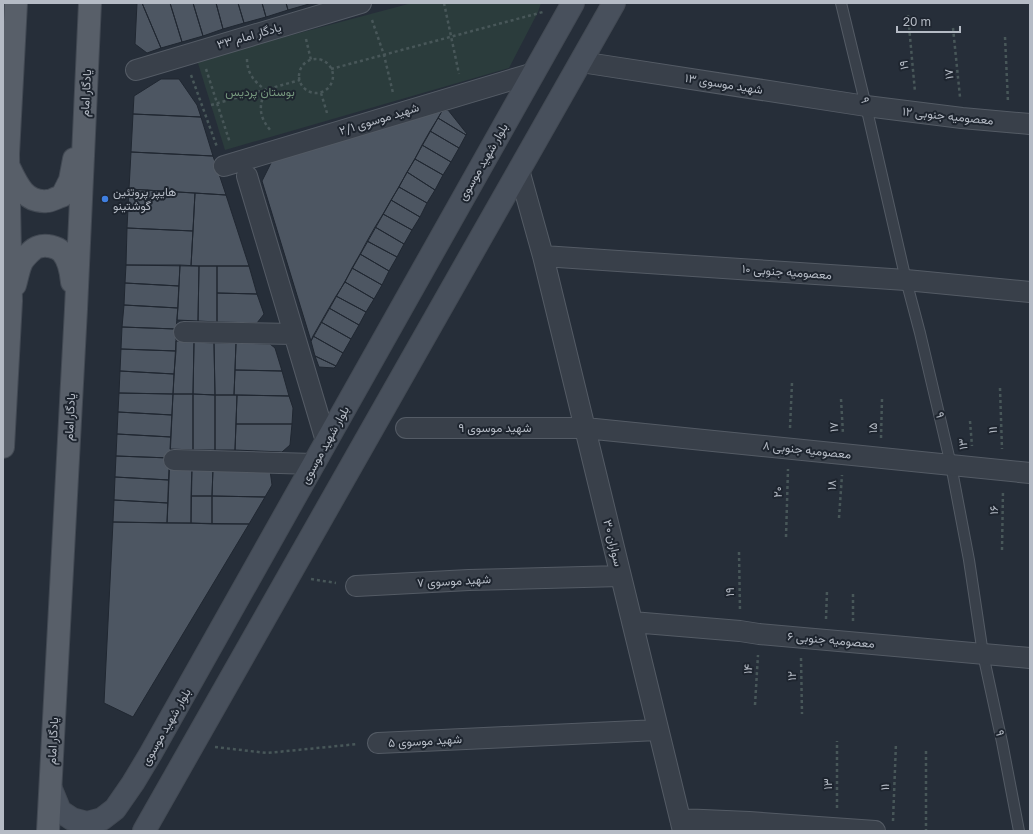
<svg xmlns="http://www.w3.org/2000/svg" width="1033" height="834" viewBox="0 0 1033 834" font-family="'Golos Text',Vazirmatn,sans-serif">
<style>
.green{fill:#2b3c3c}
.building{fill:#4d5662;stroke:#202731}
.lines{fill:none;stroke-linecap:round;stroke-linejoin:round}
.service-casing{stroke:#545b65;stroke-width:12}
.minor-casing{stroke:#545b65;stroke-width:22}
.secondary-casing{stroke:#424953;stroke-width:24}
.primary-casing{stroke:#424953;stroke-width:24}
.path{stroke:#485759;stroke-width:2.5;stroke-dasharray:3 3;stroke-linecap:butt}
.service{stroke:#39404a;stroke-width:10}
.minor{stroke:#39404a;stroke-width:20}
.secondary{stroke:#48505c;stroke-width:22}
.primary{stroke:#585f69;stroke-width:22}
.shop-dot{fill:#3f7fe0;stroke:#1e252f;stroke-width:1.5}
.labels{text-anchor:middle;stroke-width:4;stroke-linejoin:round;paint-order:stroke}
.street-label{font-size:12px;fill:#b5bbc5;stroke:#1e252f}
.park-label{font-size:12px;fill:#76987e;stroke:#1e252f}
.poi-label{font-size:12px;fill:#b5bbc5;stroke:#1e252f;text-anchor:start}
</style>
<rect width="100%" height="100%" fill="#262e39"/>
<path class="green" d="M412,3H541L538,12L509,68L225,150L197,60Z"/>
<path class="building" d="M137,3H142L161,48L147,53L135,44Z
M142,3H170L182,42L161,48Z
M170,3H193L203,36L182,42Z
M193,3H216L223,29L203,36Z
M216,3H238L244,23L223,29Z
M238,3H262L266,17L244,23Z
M262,3H286L288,10L266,17Z
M286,3H309V4L288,10Z
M161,79H179L197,105L201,117L133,114L134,96Z
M448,110L467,134L466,135L438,118L442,111Z
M442,111L438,118L311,341L262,181L272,161Z
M133,114L201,117L213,156L131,152Z
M438,118L466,135L459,148L430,131Z
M430,131L459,148L451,162L422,145Z
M422,145L451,162L443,175L415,159Z
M131,152L213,156L226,195L129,189Z
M415,159L443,175L435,190L407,172Z
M407,172L435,190L427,203L399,187Z
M399,187L427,203L420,217L391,200Z
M129,189L195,193L193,231L127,228Z
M195,193L226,195L249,266H191Z
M391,200L420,217L412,230L383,214Z
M383,214L412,230L404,244L375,227Z
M375,227L404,244L397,257L367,241Z
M127,228L193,231L191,266L126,265Z
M367,241L397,257L389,271L360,254Z
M360,254L389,271L382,285L352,268Z
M126,265H180L179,286L125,283Z
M180,265L199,266L198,321L177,320Z
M199,266H217V322L198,321Z
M217,266H249L257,294L217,293Z
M352,268L382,285L374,299L345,282Z
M345,282L374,299L366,312L336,296Z
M125,283L179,286L178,308L124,305Z
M217,293L257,294L264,314L257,323L217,322Z
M336,296L366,312L359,325L329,308Z
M124,305L178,308L176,329L122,327Z
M329,308L359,325L351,339L321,322Z
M321,322L351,339L343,353L313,336Z
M122,327L176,329V351L121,349Z
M313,336L343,353L336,366L315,356L311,341Z
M176,341L194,342L193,394H173Z
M194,342L214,343L215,395L193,394Z
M214,343H236L234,395H215Z
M236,343L270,344L275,348L282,371L235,370Z
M121,349L176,351L174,374L120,371Z
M315,356L336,366L334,368L319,367Z
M235,370L282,371L289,396L234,395Z
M120,371L174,374L173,394L119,393Z
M119,393L173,394L172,415L118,412Z
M173,394H193V450L170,449Z
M193,394L215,395V450H193Z
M215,395H237L235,450H215Z
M237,395L289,396L293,408L292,424H236Z
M118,412L172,415L171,437L117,434Z
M236,424H292L290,445L282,452L235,450Z
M117,434L171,437L170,458L116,456Z
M116,456L170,458L169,480L115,477Z
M169,466L192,467L191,523H167Z
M192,467L213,468L212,496H191Z
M213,468L270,470L272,485L265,497L212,496Z
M115,477L169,480L168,503L114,500Z
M191,496H212V524L191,523Z
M212,496L265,497L249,524H212Z
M114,500L168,503L167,523L113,522Z
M113,522L249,524L133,717L104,703Z"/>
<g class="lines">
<defs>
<path id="service" d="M841,3L866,106L906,280L920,333L951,465L969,560L983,654L1002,742L1019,831"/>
<path id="minor" d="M581,62L866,106L962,118L1030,124
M136,70L361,3
M224,166L534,73
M519,170L543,256L683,831
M247,176L326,441
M543,256L906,280L1030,292
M184,332L294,334
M406,428H585L1030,473
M174,460L314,464
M356,586L469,580L621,576
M632,622L740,631L759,634L1030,658
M378,743L658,730
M680,819L749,822L875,831"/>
<path id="secondary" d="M51,789L60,811L72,819L87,823L102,819L115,809L133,783L151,753L573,3
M144,831L614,3"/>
<path id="primary" d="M9,167C17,184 25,203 47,201C52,201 57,197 62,196L70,180L74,159
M15,285C17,279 18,271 21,264C23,259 33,248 38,247C46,244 57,247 62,252C69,260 71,272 72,282
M3,447L11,301L8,154L16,3
M48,831L76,309L90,3"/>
</defs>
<use href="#service" class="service-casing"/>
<use href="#minor" class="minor-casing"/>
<use href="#secondary" class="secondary-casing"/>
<use href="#primary" class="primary-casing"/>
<path class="path" d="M444,3L459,74
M908,15L915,92
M372,20L384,55L393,93
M953,28L960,97
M1005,37L1008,102
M306,39L311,60
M247,59C247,73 254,82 266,90C258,106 259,117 271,131
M299 76a17 17 0 1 1 34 0a17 17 0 1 1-34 0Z
M206,69L230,143
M331,69L543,12
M191,75L217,147
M321,93L327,113
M211,105L300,80
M1000,388L1002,449
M841,399L843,434
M970,421L972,446
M790,428L792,383
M881,438L882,399
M839,518L842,475
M786,537L788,469
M1002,550L1003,490
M739,552L740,611
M311,579L336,583
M826,619L827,591
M853,621V593
M801,658L802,714
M755,705L758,655
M215,747L267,753L358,744
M926,751V831
M837,808V741
M893,821L896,743"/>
<use href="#service" class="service"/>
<use href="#minor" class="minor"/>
<use href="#secondary" class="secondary"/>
<use href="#primary" class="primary"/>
</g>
<circle class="shop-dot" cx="105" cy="199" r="4"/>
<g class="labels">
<g class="street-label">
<text transform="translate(249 36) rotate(-16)" y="4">یادگار امام ۳۳</text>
<text transform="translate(904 65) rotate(-96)" y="4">۱۹</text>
<text transform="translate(949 74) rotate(-95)" y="4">۱۷</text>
<text transform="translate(724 84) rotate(9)" y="4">شهید موسوی ۱۳</text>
<text transform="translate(86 93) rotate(-87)" y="4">یادگار امام</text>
<text transform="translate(865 100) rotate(76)" y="4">۹</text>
<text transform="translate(948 116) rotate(6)" y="4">معصومیه جنوبی ۱۲</text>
<text transform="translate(379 119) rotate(-17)" y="4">شهید موسوی ۲/۱</text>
<text transform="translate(483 162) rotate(-60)" y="4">بلوار شهید موسوی</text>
<text transform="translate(787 272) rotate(4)" y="4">معصومیه جنوبی ۱۰</text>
<text transform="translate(940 415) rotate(77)" y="4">۹</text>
<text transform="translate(70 417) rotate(-87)" y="4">یادگار امام</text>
<text transform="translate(834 427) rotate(-92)" y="4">۱۷</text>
<text x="495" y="432">شهید موسوی ۹</text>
<text transform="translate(873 428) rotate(-90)" y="4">۱۵</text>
<text transform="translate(993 430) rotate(-92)" y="4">۱۱</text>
<text transform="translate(963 444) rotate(-94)" y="4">۱۳</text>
<text transform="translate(325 445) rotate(-61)" y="4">بلوار شهید موسوی</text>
<text transform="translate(807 450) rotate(6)" y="4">معصومیه جنوبی ۸</text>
<text transform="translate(832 485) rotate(-86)" y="4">۱۸</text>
<text transform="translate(778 492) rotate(-88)" y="4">۲۰</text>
<text transform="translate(994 510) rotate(-89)" y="4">۱۶</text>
<text transform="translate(613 543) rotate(76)" y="4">سواران ۳۰</text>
<text transform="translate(454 581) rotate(-3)" y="4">شهید موسوی ۷</text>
<text transform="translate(730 592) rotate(-91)" y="4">۱۹</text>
<text transform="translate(831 640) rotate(5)" y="4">معصومیه جنوبی ۶</text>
<text transform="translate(748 669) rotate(-87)" y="4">۱۴</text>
<text transform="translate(792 676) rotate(-91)" y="4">۱۲</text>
<text transform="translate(166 727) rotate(-60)" y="4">بلوار شهید موسوی</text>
<text transform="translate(1000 733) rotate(78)" y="4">۹</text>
<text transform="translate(53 741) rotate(-87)" y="4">یادگار امام</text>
<text transform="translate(425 741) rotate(-3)" y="4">شهید موسوی ۵</text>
<text transform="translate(828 784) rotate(-90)" y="4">۱۳</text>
<text transform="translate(885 787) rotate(-88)" y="4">۱۱</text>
</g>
<g class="park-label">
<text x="260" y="96">بوستان پردیس</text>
</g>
<g class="poi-label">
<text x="113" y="196">هایپر پروتئین<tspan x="113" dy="14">گوشتینو</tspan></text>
</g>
</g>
<rect width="1033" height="834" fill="none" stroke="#b5bbc5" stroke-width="8"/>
<path d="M897 26v6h63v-6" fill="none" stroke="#b5bbc5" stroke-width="2"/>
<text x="903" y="26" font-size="12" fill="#b5bbc5" stroke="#1e252f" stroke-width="3" paint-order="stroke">20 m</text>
</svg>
